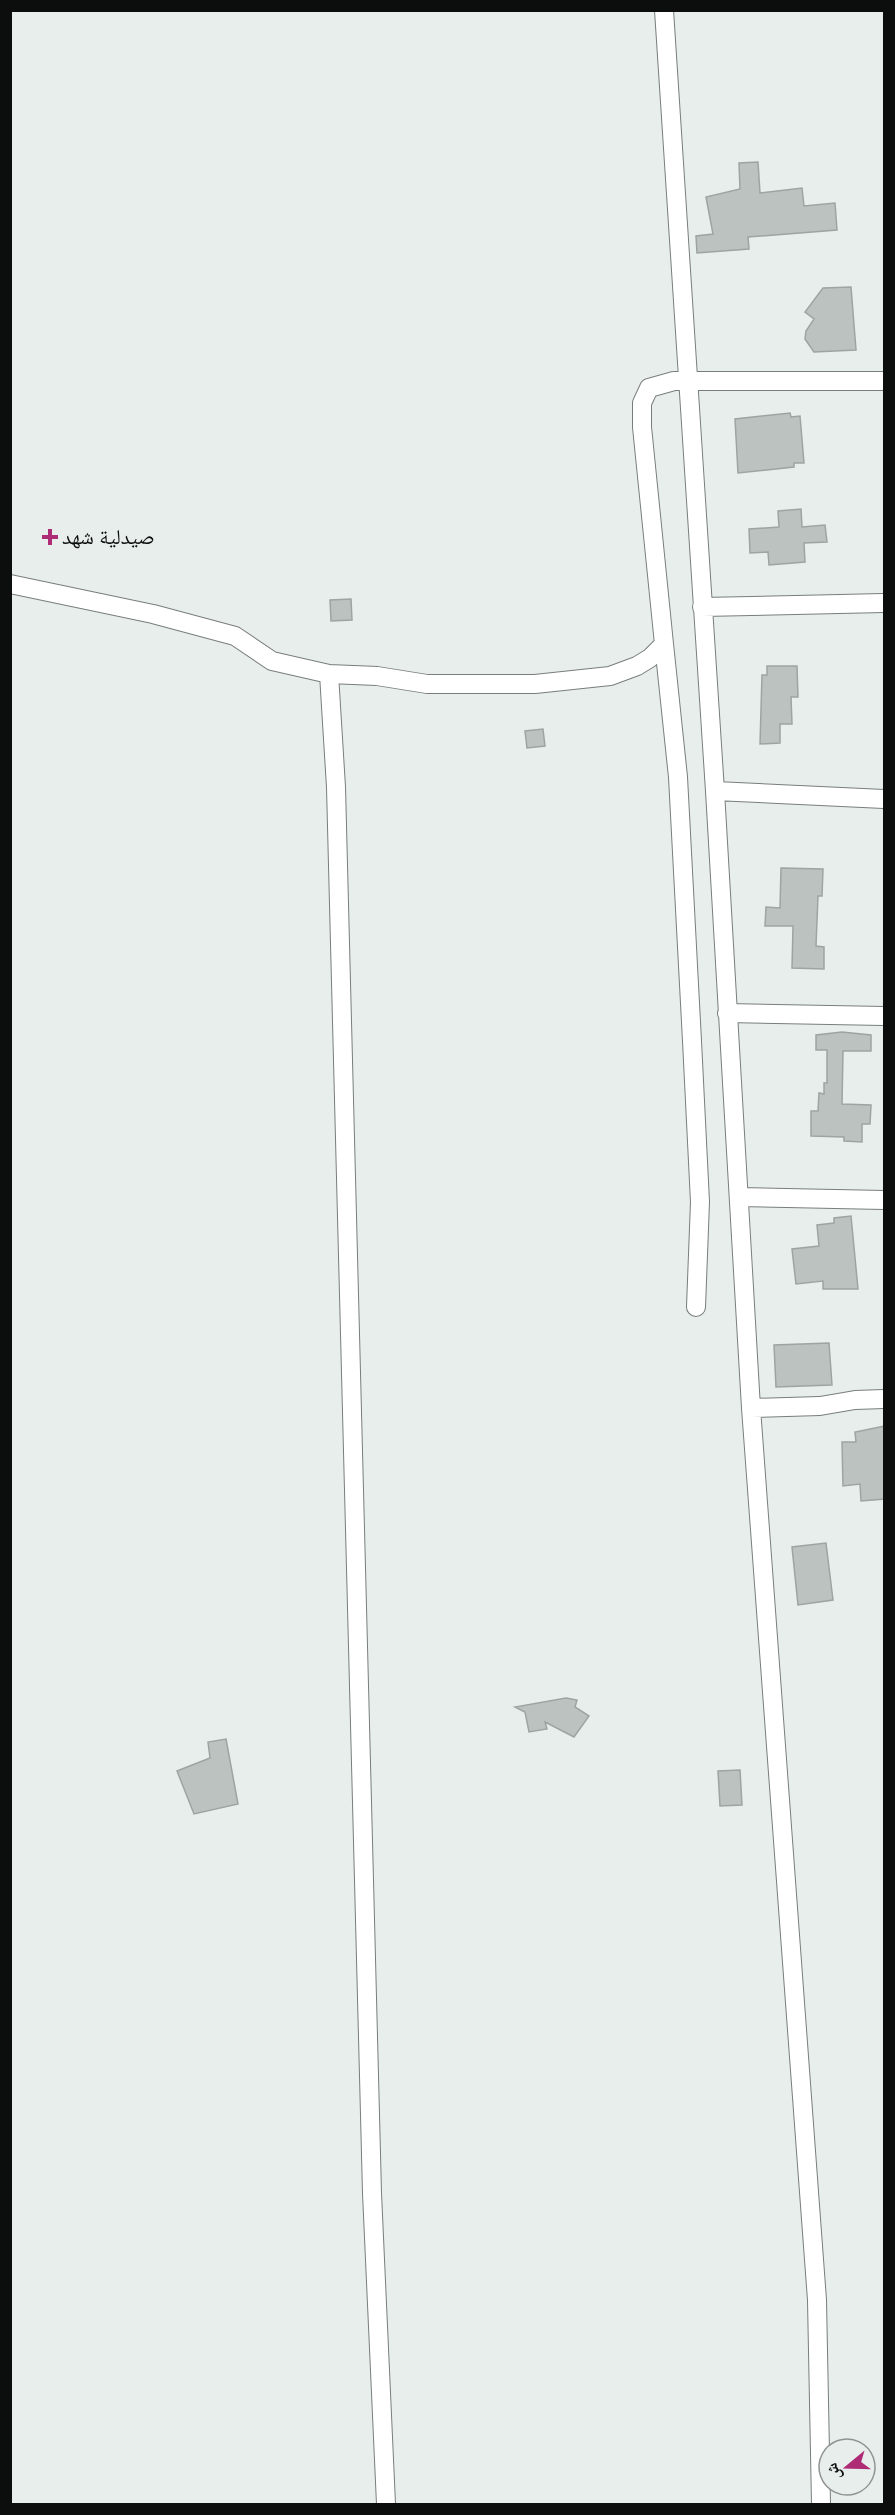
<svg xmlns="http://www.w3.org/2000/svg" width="895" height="2515" viewBox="0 0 895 2515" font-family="Lato,'Noto Naskh Arabic',sans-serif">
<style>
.building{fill:#bbc2bf;stroke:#9ea4a2;stroke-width:1.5}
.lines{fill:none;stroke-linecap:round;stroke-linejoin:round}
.minor-casing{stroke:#787e7c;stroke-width:20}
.minor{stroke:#fff;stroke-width:18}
.poi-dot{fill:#ae2b76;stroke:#e7eeeb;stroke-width:2}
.labels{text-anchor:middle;stroke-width:5;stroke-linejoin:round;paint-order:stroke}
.poi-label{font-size:21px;fill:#0c0e0d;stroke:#e7eeeb;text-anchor:start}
</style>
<rect width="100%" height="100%" fill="#e7eeeb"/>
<path class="building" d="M758,162L760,193L802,188L804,206L835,203L837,230L748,237L749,249L697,253L696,236L713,234L706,197L740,189L739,163Z
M851,287L856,350L814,352L805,339L806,331L814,319L805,312L823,288Z
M790,413L791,417L800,416L804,463H794V467L738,473L735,419Z
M801,509L802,527L825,525L827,542L804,543L805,562L769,565L768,552L750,553L749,529L779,527L778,511Z
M351,599L352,620L331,621L330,600Z
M767,666H797L798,697H791L792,724H780V743L760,744L762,675H767Z
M543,729L545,746L527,748L525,731Z
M781,868L823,869L822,896H818L816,946L824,947V969L792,968L793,926H765L766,907L780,908Z
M842,1032L871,1035V1051H843L842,1104L871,1105L870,1124H862V1142L844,1141V1137L811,1136V1111H818L819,1093L824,1094V1083H827V1050H816V1035Z
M851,1216L858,1289H823V1281L796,1284L792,1249L819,1246L817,1225L834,1223V1218Z
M829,1343L832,1385L776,1387L774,1345Z
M885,1426V1499L861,1501L860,1484L843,1486L842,1442H856L855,1432Z
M826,1543L833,1600L798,1605L792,1547Z
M566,1698L577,1700L575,1707L589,1716L574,1737L545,1722L547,1729L529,1732L525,1712L515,1707Z
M226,1739L238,1804L194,1814L177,1771L210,1758L208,1742Z
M740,1770L742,1805L720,1806L718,1771Z"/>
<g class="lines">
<defs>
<path id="minor" d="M664,10L715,791L751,1408L817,2300L821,2504
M10,584L153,614L235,636L272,661L329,674L377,676L427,684H535L610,676L637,666L650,658L664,644L642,427V403L649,388L674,381H884
M702,607L884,603
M664,644L678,777L692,1041L700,1202L696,1307
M329,674L336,787L372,2193L386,2504
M715,791L884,799
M727,1013L884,1016
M739,1197L884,1200
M751,1408L820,1406L855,1400L884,1399"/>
</defs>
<use href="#minor" class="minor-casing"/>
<use href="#minor" class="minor"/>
</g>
<path class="poi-dot" d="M47 528h6v6h6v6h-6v6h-6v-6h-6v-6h6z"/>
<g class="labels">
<g class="poi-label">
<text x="62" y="544">صيدلية شهد</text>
</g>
</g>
<rect width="895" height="2515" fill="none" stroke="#0c0e0d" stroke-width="24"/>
<g transform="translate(847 2467) rotate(251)"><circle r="28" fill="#e7eeeb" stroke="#8f9492" stroke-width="1.5"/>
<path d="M0-4.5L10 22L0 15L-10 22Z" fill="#ae2b76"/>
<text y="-9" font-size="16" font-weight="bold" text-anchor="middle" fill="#0c0e0d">ش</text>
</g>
</svg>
